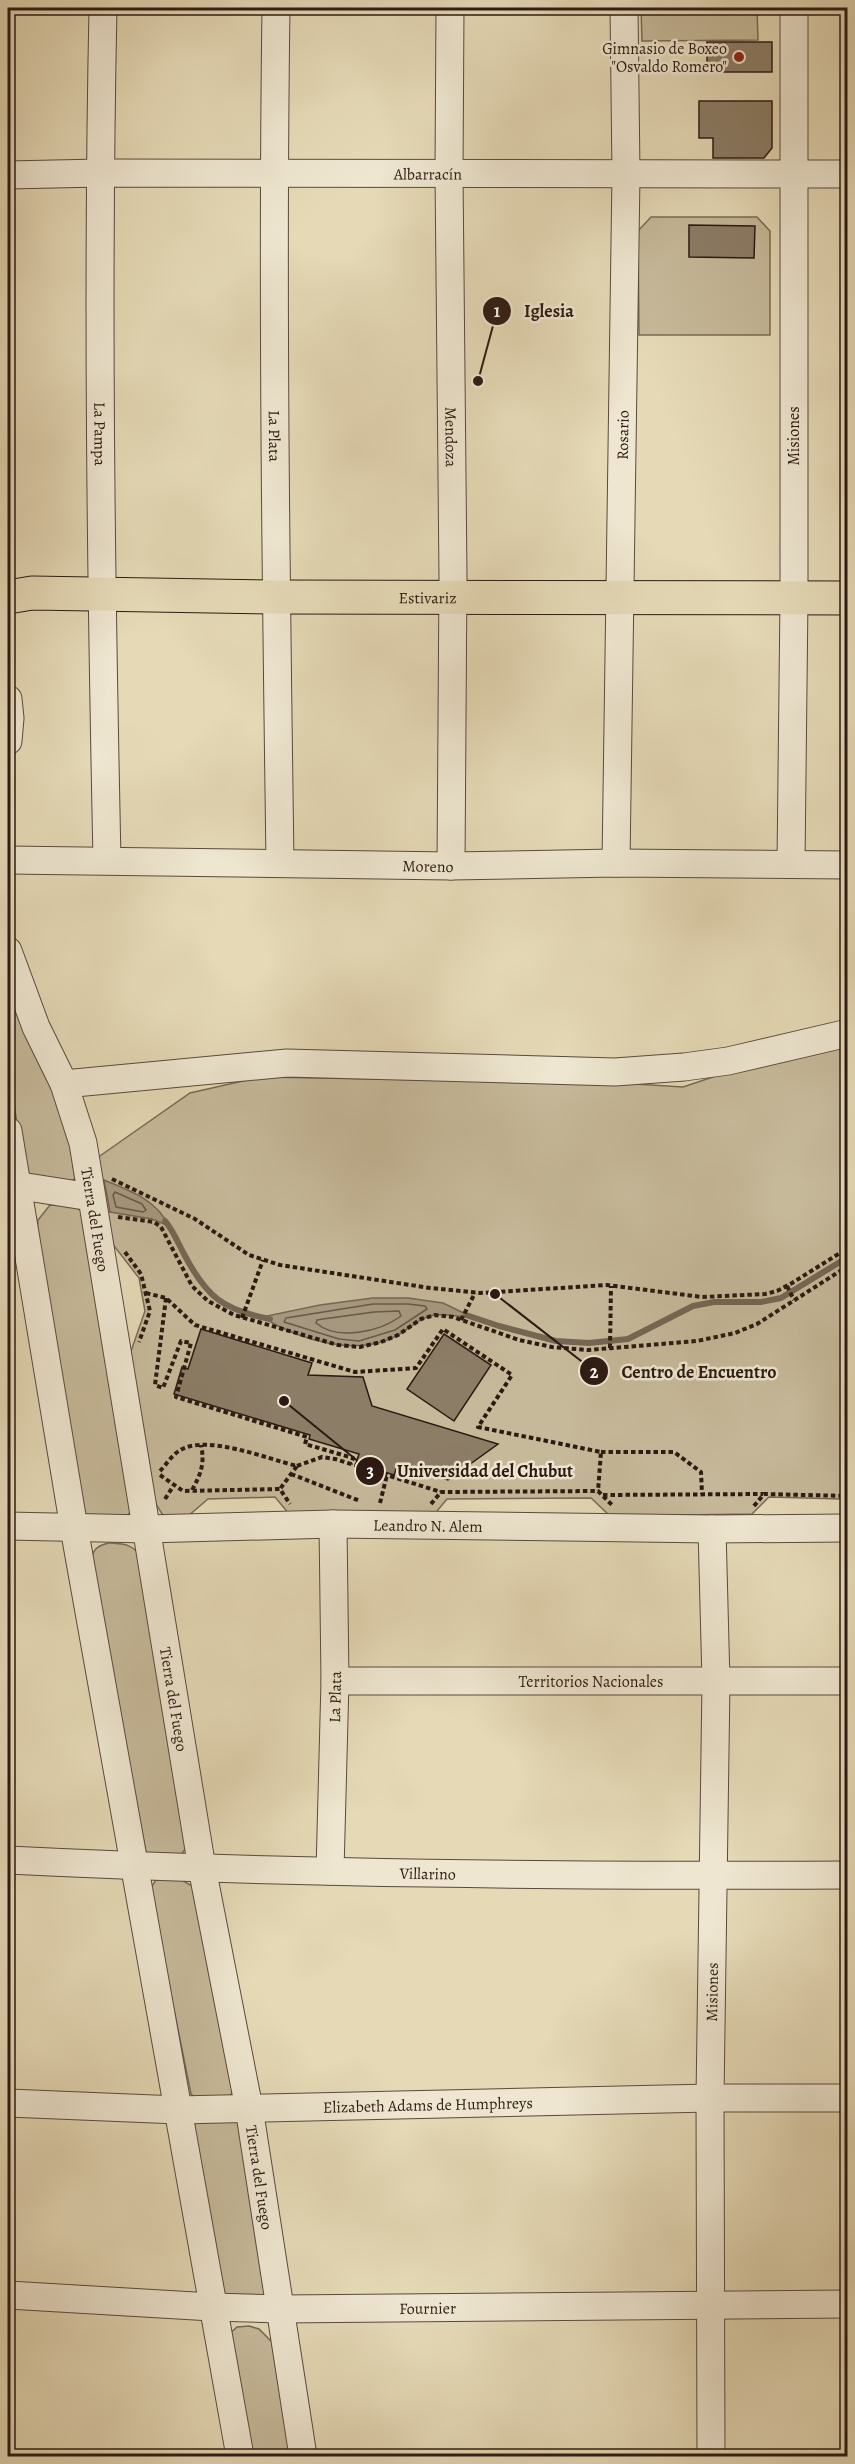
<svg xmlns="http://www.w3.org/2000/svg" width="855" height="2464" viewBox="0 0 855 2464" font-family="Alegreya,serif">
<style>
.green{fill:#c6b99a;stroke:#796a56;stroke-width:1.5}
.water{fill:#a6987e;stroke:#756653;stroke-width:1.5}
.lines{fill:none;stroke-linecap:round;stroke-linejoin:round}
.shore{stroke:#695948;stroke-width:1.5}
.stream{stroke:#756653;stroke-width:6}
.building{fill:#8c7d67;stroke:#2c1a12;stroke-width:1.5}
.minor-casing{stroke:#5a4a3b;stroke-width:29}
.major-casing{stroke:#2c1a12;stroke-width:35}
.path{stroke:#2c1a12;stroke-width:4;stroke-dasharray:4.5 3;stroke-linecap:butt}
.minor{stroke:#eee6d0;stroke-width:27}
.major{stroke:#e5d9b6;stroke-width:33}
.poi-dot{fill:#8f2418;stroke:#eee6d0;stroke-width:2}
.labels{text-anchor:middle;stroke-width:5;stroke-linejoin:round;paint-order:stroke}
.poi-label{font-size:16px;fill:#2c1a12;stroke:#eee6d0;text-anchor:end}
.street-label{font-size:16px;fill:#2c1a12;stroke:#eee6d0}
.leader{fill:none;stroke:#2c1a12;stroke-width:2}
.callout-dot{fill:#2c1a12;stroke:#eee6d0;stroke-width:2}
.mark-label{font-size:18px;text-anchor:middle;font-weight:bold;fill:#fff}
.callout-label{font-size:18px;text-anchor:middle;font-weight:bold;fill:#2c1a12;stroke:#eee6d0;stroke-width:5;stroke-linejoin:round;paint-order:stroke}
</style>
<rect width="100%" height="100%" fill="#e5d9b6"/>
<filter id="stains"><feTurbulence type="fractalNoise" baseFrequency=".00333" numOctaves="4"/><feColorMatrix values="0 0 0 0 .2 0 0 0 0 .09 0 0 0 0 .02 0 0 0 .5 -.17"/></filter>
<radialGradient id="worn" r=".72"><stop offset=".6" stop-color="#630" stop-opacity="0"/><stop offset="1" stop-color="#630" stop-opacity=".3"/></radialGradient>
<path class="green" d="M641,8H757L758,40L642,41Z
M651,217H757L770,231V335H639L638,231Z
M8,984L66,1118L75,1179L65,1183H39L25,1172L8,1068Z
M847,1045V1507L841,1499L769,1497L752,1514L610,1516L591,1498L447,1499L433,1516L290,1515L275,1497L208,1499L187,1517H164L152,1498L129,1357L145,1311L139,1278L111,1242L97,1158L190,1093L260,1077L619,1083L683,1087L734,1070Z
M50,1205L73,1206L82,1211L131,1512L123,1519L87,1515L81,1510L37,1232L38,1220Z
M109,1543C125,1544 133,1544 142,1558L189,1843L181,1855L147,1858L91,1564C92,1551 95,1546 109,1543Z
M180,1879L192,1886L197,1895L234,2084L232,2093L227,2099L196,2098L191,2094L151,1896L152,1886L156,1880Z
M197,2119L239,2121L270,2301L228,2298L221,2291L194,2125Z
M249,2326L259,2329L274,2344L292,2456H249L227,2336L237,2327Z"/>
<path class="water" d="M104,1180C130,1191 156,1199 169,1226L152,1219L110,1212Z
M373,1298H408L443,1303L472,1317C460,1317 447,1314 435,1315C420,1317 411,1328 398,1335C358,1358 299,1340 262,1317L320,1305Z"/>
<g class="lines">
<path class="shore" d="M115,1192L142,1204L146,1210L143,1212L116,1207L113,1195Z
M373,1304H408L425,1306L427,1309L395,1330L359,1341L339,1339L284,1322L286,1318Z
M399,1311L401,1316C380,1332 337,1341 316,1323L317,1320L323,1319L374,1312Z"/>
<path class="stream" d="M165,1221C173,1230 178,1243 184,1254C206,1296 222,1310 270,1319
M466,1315L499,1326L556,1341L589,1343L628,1339L693,1306L714,1302H761L781,1298L848,1257"/>
</g>
<path class="building" d="M707,42H772V72H707Z
M699,101H772V148L764,158H713V138H699Z
M689,225L755,226L754,258L689,257Z
M201,1329L312,1363L308,1375L363,1377L372,1406L498,1444L448,1480L398,1464L394,1475L356,1463L359,1454L309,1439L310,1435L174,1394L182,1367L188,1369Z
M444,1334L491,1365L454,1421L407,1389Z"/>
<g class="lines">
<defs>
<g id="minor">
<path id="s1" d="M103,8C97,292 101,576 107,860"/>
<path id="s2" d="M276,8C272,293 276,578 280,863"/>
<path id="s3" d="M450,8L449,173L453,577L451,866"/>
<path id="s4" d="M8,175L100,173L848,174"/>
<path d="M8,699L10,718L8,741"/>
<path id="s5" d="M8,860L451,866L616,863L848,865"/>
<path id="s6" d="M616,863L626,174L624,8"/>
<path d="M791,864L794,598V8"/>
<path id="s7" d="M8,951L36,1027L64,1084L83,1143L202,1868L249,2108L303,2456"/>
<path d="M64,1084L287,1063L615,1072L684,1067L728,1061L848,1033"/>
<path d="M8,1131L74,1528L240,2456"/>
<path d="M8,1184L91,1197"/>
<path id="s8" d="M8,1526L147,1529L333,1524L712,1529L848,1528"/>
<path id="s9" d="M335,1681H848"/>
<path id="s10" d="M8,1860C287,1874 568,1876 848,1875"/>
<path id="s11" d="M330,1871L335,1681L333,1524"/>
<path id="s12" d="M8,2103L178,2110L710,2098H848"/>
<path id="s13" d="M8,2295L212,2307L281,2309L848,2304"/>
<path id="s14" d="M711,2456L710,2098L716,1682L712,1529"/>
</g>
<g id="major">
<path id="s15" d="M8,597L32,593L276,597L848,598"/>
</g>
</defs>
<use href="#minor" class="minor-casing"/>
<use href="#major" class="major-casing"/>
<path class="path" d="M112,1179L195,1219L249,1255L280,1265L430,1288L480,1293L607,1285L702,1297L765,1294L777,1291L792,1283L848,1248
M118,1217L154,1222L161,1227L192,1286L208,1301L234,1315L338,1345L360,1347L381,1342L398,1335L421,1319L435,1315L453,1317L519,1340L552,1347L588,1350L697,1341L735,1333L757,1324L848,1266
M125,1252L141,1274L150,1311L139,1342
M787,1286L794,1300
M146,1293L166,1298L195,1325L355,1372L416,1368L443,1329L512,1375L478,1427L601,1452L598,1491
M166,1298L155,1385L163,1388L181,1341L191,1343L176,1397L307,1437L305,1444L353,1458L351,1464
M242,1318L263,1260
M461,1320L475,1293
M610,1348L611,1286
M601,1452H674L701,1472L702,1494
M297,1466L322,1457L335,1459L441,1492
M160,1471C166,1465 172,1455 179,1451C204,1433 268,1459 297,1466L280,1489
M291,1474L360,1501
M160,1475L183,1491L280,1489L290,1504
M192,1490C201,1474 205,1463 201,1445
M603,1495L763,1494
M165,1499L174,1485
M380,1503L387,1475
M431,1504L441,1492L598,1491L613,1506
M754,1506L764,1494L848,1496"/>
<use href="#minor" class="minor"/>
<use href="#major" class="major"/>
</g>
<circle class="poi-dot" cx="739" cy="57" r="6"/>
<g class="labels">
<g class="poi-label">
<text x="727" y="54">Gimnasio de Boxeo<tspan x="727" dy="18">"Osvaldo Romero"</tspan></text>
</g>
<g class="street-label">
<text dy="6" stroke="none"><textPath href="#s4" startOffset="420">Albarracín</textPath></text>
<text dy="6" stroke="none"><textPath href="#s1" startOffset="426">La Pampa</textPath></text>
<text dy="6" stroke="none"><textPath href="#s2" startOffset="428">La Plata</textPath></text>
<text dy="6" stroke="none"><textPath href="#s6" startOffset="428">Rosario</textPath></text>
<text transform="translate(793 436) rotate(-90)" y="6">Misiones</text>
<text dy="6" stroke="none"><textPath href="#s3" startOffset="429">Mendoza</textPath></text>
<text dy="6" stroke="none"><textPath href="#s15" startOffset="420">Estivariz</textPath></text>
<text dy="6" stroke="none"><textPath href="#s5" startOffset="420">Moreno</textPath></text>
<text dy="6" stroke="none"><textPath href="#s7" startOffset="284">Tierra del Fuego</textPath></text>
<text dy="6" stroke="none"><textPath href="#s8" startOffset="420">Leandro N. Alem</textPath></text>
<text dy="6" stroke="none"><textPath href="#s9" startOffset="256">Territorios Nacionales</textPath></text>
<text dy="6" stroke="none"><textPath href="#s11" startOffset="174">La Plata</textPath></text>
<text dy="6" stroke="none"><textPath href="#s7" startOffset="770">Tierra del Fuego</textPath></text>
<text dy="6" stroke="none"><textPath href="#s10" startOffset="420">Villarino</textPath></text>
<text dy="6" stroke="none"><textPath href="#s14" startOffset="464">Misiones</textPath></text>
<text dy="6" stroke="none"><textPath href="#s12" startOffset="420">Elizabeth Adams de Humphreys</textPath></text>
<text dy="6" stroke="none"><textPath href="#s7" startOffset="1256">Tierra del Fuego</textPath></text>
<text dy="6" stroke="none"><textPath href="#s13" startOffset="420">Fournier</textPath></text>
</g>
</g>
<path class="leader" d="M478 381L497 311M495 1294L594 1371M284 1401L370 1471"/>
<g class="callout-dot">
<circle cx="478" cy="381" r="6"/>
<circle cx="495" cy="1294" r="6"/>
<circle cx="284" cy="1401" r="6"/>
<circle cx="497" cy="311" r="15"/>
<circle cx="594" cy="1371" r="15"/>
<circle cx="370" cy="1471" r="15"/>
</g>
<g class="mark-label">
<text x="497" y="317">1</text>
<text x="594" y="1378">2</text>
<text x="370" y="1477">3</text>
</g>
<g class="callout-label">
<text x="549" y="317">Iglesia</text>
<text x="699" y="1378">Centro de Encuentro</text>
<text x="485" y="1477">Universidad del Chubut</text>
</g>
<rect width="855" height="2464" fill="none" stroke="#e5d9b6" stroke-width="30"/>
<rect x="9" y="9" width="837" height="2446" fill="none" stroke="#2c1a12" stroke-width="3"/>
<rect x="15" y="15" width="825" height="2434" fill="none" stroke="#2c1a12" stroke-width="1.5"/>
<rect width="100%" height="100%" filter="url(#stains)"/>
<rect width="100%" height="100%" fill="url(#worn)"/>
</svg>
